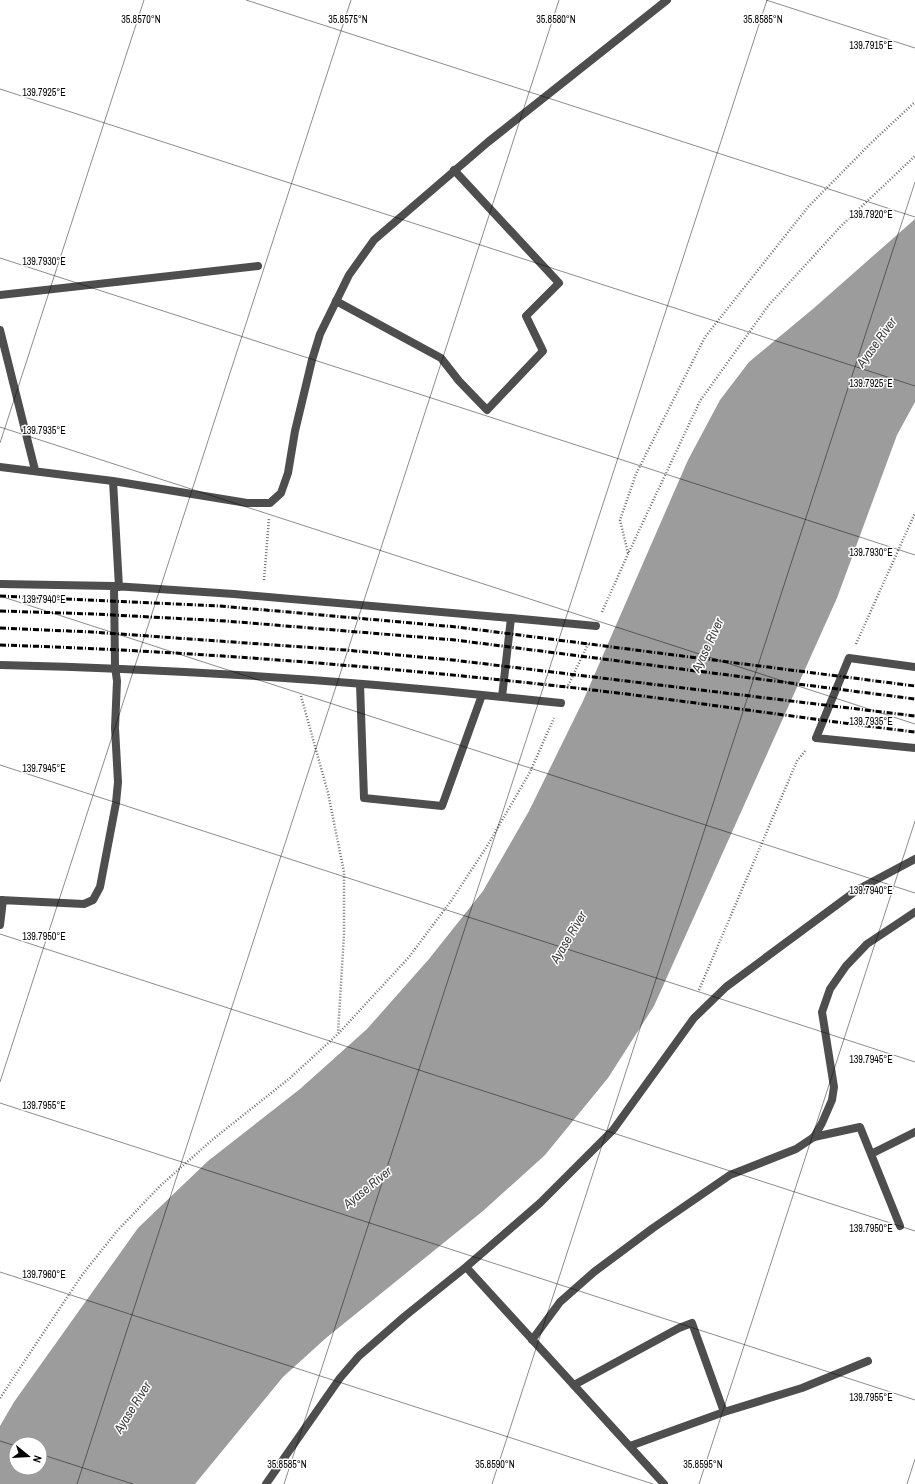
<svg xmlns="http://www.w3.org/2000/svg" width="915" height="1484" viewBox="0 0 915 1484" font-family="'Archivo Narrow',sans-serif">
<style>
.water{fill:#9c9c9c;fill-rule:evenodd}
.lines{fill:none;stroke-linecap:round;stroke-linejoin:round}
.path{stroke:#707070;stroke-width:2.5;stroke-dasharray:1 2;stroke-linecap:butt}
.lane{stroke:#4e4e4e;stroke-width:8}
.street{stroke:#4e4e4e;stroke-width:8}
.rail{stroke:#000;stroke-width:3;stroke-dasharray:6 2 1 2;stroke-linecap:butt}
.ticks{fill:none;stroke:#000;stroke-width:1;stroke-opacity:0.45}
.labels{text-anchor:middle;stroke-width:3;stroke-linejoin:round;paint-order:stroke}
.water-label{font-size:13px;font-style:italic;fill:#3d3d3d;stroke:#fff}
.ticks-label{font-size:10px;text-anchor:middle;fill:#000;stroke:#fff;stroke-width:3;stroke-linejoin:round;paint-order:stroke}
</style>
<rect width="100%" height="100%" fill="#fff"/>
<path class="water" d="M915,219V402L897,435L837,598L654,1006L608,1078L545,1155L483,1211L326,1338L283,1377L195,1484H0V1426L14,1402L138,1228L208,1161L300,1089L367,1029L429,959L483,891L529,811L583,701L688,460L720,400L749,362L814,308ZM16,1444H40V1468H16Z"/>
<g class="lines">
<path class="path" d="M628,553L620,520L636,474L705,337L808,207L871,143L915,102
M264,580L269,519
M602,612L628,554L700,401L768,306L841,226L915,156
M856,644L915,513
M567,688L589,642
M301,696L328,793L344,872V934L338,1033
M699,990L797,761L806,750
M0,1398L82,1275L117,1231L160,1186L212,1140L290,1078L338,1034L409,957L451,901L486,848L530,772L554,718"/>
<path class="lane" d="M0,295L258,266
M336,301L441,358L459,381L487,410L543,351L526,316L559,283L454,170
M0,900L84,904L93,900L100,887L116,803L118,782L115,728L117,681L115,667
M0,925L3,900
M814,1137L860,1127L900,1226
M871,1154L915,1132
M574,1385L679,1328L692,1323L724,1412
M630,1446L724,1412L802,1388L868,1361"/>
<path class="street" d="M0,330L35,470
M0,467L113,481L247,503H270L281,493L288,473L295,431L312,360L320,334L349,275L374,240L488,142L667,0
M113,481L119,587
M0,584L114,586L234,594L511,618L502,697C335,679 168,669 0,665
M114,586L115,667
M511,618L596,626
M915,667L849,658L816,738L915,748
M360,684L364,798L442,806L482,695
M502,697L561,703
M466,1267L664,1484
M532,1340L560,1302L594,1272L653,1228L730,1175L796,1149L814,1137L822,1123L832,1100L834,1087L822,1012L830,989L846,966L867,944L915,912
M266,1484L340,1378L359,1356L405,1316L466,1267L540,1203L613,1130L694,1018L726,987L857,890L915,859"/>
<path class="rail" d="M0,596L220,606L457,627L915,686
M0,611L94,614L226,621L455,640L915,699
M0,628L92,632L345,650L453,660L915,716
M0,645C189,651 378,666 567,687C683,700 799,718 915,732"/>
</g>
<path class="ticks" d="M246,0L915,217M766,0L915,48M0,89L915,386M0,258L915,555M0,427L915,724M0,443L144,0M0,596L915,893M0,765L915,1062M0,934L915,1231M0,1082L351,0M0,1103L915,1400M0,1272L653,1484M0,1441L16,1446M40,1454L133,1484M77,1484L559,0M284,1484L767,0M492,1484L915,182M699,1484L915,821M907,1484L915,1459"/>
<g class="labels">
<g class="water-label">
<text transform="translate(876 342) rotate(-54)" y="5">Ayase River</text>
<text transform="translate(707 645) rotate(-65)" y="5">Ayase River</text>
<text transform="translate(568 937) rotate(-59)" y="5">Ayase River</text>
<text transform="translate(367 1187) rotate(-39)" y="5">Ayase River</text>
<text transform="translate(132 1407) rotate(-58)" y="5">Ayase River</text>
</g>
</g>
<g class="ticks-label">
<text x="141" y="23">35.8570°N</text>
<text x="348" y="23">35.8575°N</text>
<text x="556" y="23">35.8580°N</text>
<text x="763" y="23">35.8585°N</text>
<text x="871" y="49">139.7915°E</text>
<text x="44" y="96">139.7925°E</text>
<text x="871" y="218">139.7920°E</text>
<text x="44" y="265">139.7930°E</text>
<text x="871" y="387">139.7925°E</text>
<text x="44" y="434">139.7935°E</text>
<text x="871" y="556">139.7930°E</text>
<text x="44" y="603">139.7940°E</text>
<text x="871" y="725">139.7935°E</text>
<text x="44" y="772">139.7945°E</text>
<text x="871" y="894">139.7940°E</text>
<text x="44" y="940">139.7950°E</text>
<text x="871" y="1063">139.7945°E</text>
<text x="44" y="1109">139.7955°E</text>
<text x="871" y="1232">139.7950°E</text>
<text x="44" y="1278">139.7960°E</text>
<text x="871" y="1401">139.7955°E</text>
<text x="287" y="1468">35.8585°N</text>
<text x="495" y="1468">35.8590°N</text>
<text x="703" y="1468">35.8595°N</text>
</g>
<g transform="translate(28 1456) rotate(108)"><circle r="19" fill="#ffffff" stroke="#999999"/>
<path d="M0-3L7 15L0 10L-7 15Z" fill="#000000"/>
<text y="-6" font-size="11" font-weight="bold" text-anchor="middle" fill="#000000">N</text>
</g>
</svg>
